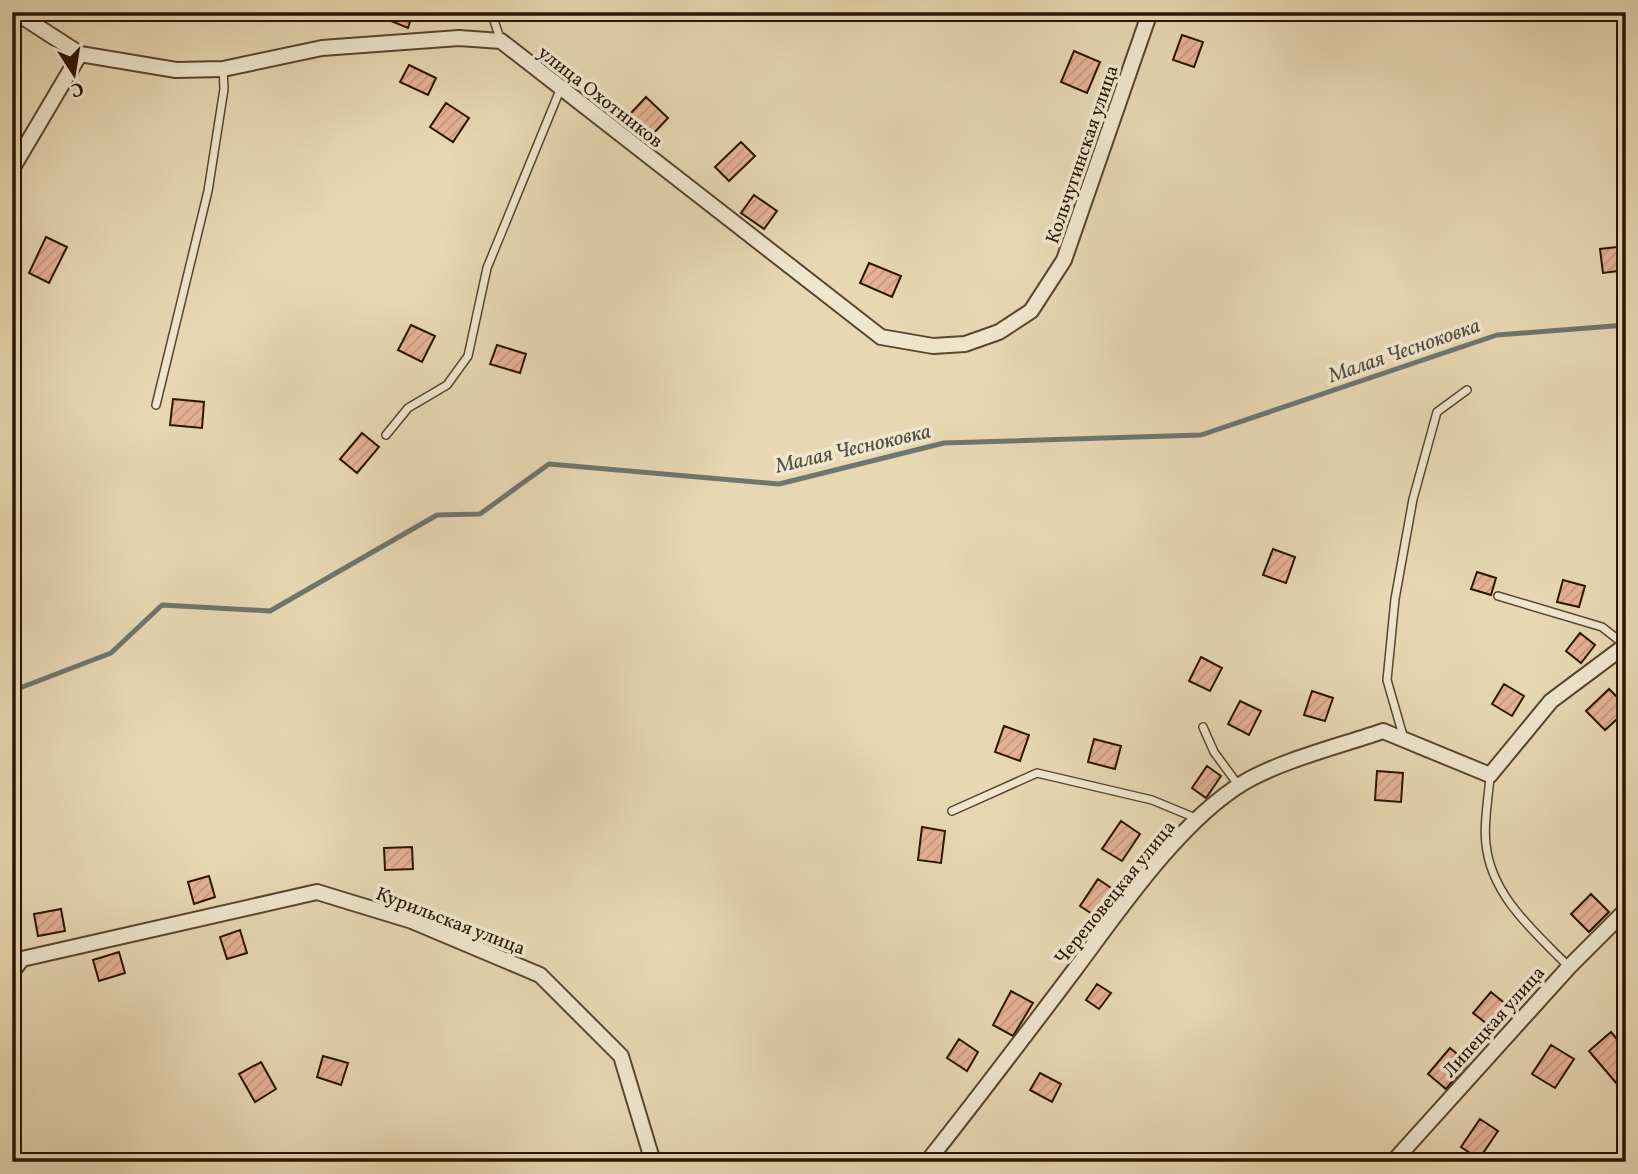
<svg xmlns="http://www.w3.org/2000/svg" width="1638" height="1174" viewBox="0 0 1638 1174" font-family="Vollkorn,serif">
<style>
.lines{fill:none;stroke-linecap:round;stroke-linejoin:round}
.stream{stroke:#6e766f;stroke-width:5}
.building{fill:url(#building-hatch);stroke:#2b1402;stroke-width:2}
.service-casing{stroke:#5a452e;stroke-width:10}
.minor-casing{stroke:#5a452e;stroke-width:18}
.service{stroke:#efe6ce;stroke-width:7}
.minor{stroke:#efe6ce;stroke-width:14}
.labels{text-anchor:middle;stroke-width:7;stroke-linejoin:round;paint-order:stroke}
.street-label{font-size:19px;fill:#2b1402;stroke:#efe6ce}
.water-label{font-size:21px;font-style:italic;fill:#524d41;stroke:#efe6ce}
</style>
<defs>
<pattern id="building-hatch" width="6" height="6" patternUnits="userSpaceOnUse" patternTransform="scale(1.75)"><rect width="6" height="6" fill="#e6b296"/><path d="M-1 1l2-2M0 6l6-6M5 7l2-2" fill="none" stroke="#c59880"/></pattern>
</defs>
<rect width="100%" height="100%" fill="#e7d8b3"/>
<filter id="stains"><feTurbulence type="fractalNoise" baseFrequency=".00286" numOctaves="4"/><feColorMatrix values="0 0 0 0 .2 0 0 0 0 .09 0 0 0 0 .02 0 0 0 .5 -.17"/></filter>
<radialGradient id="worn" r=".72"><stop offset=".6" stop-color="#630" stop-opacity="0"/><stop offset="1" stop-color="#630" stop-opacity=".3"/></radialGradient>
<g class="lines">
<path class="stream" d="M12,691L111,653L162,605L270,611L437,515L480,514L549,464L779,484L944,443L1201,435L1497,335L1626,325"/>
</g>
<path class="building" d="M369,12H413L408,28Z
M1182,35L1203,42L1194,67L1173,60Z
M1074,51L1100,62L1087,93L1061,82Z
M409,65L436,78L428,95L400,82Z
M646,97L668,118L652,135L630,114Z
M446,103L469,118L453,142L430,127Z
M741,142L755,156L729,181L715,167Z
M754,195L777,211L764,229L741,213Z
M46,237L67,247L49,283L29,273Z
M1626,246V270L1603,273L1600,249Z
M869,263L901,276L892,297L860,283Z
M411,325L435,336L422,362L398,350Z
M497,345L526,354L520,373L490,364Z
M173,399L204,402L202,428L170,425Z
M362,433L379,447L357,473L340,459Z
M1273,549L1295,557L1286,583L1263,575Z
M1477,572L1496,578L1491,595L1471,589Z
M1563,580L1585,586L1579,607L1557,602Z
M1580,633L1595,645L1581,663L1566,651Z
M1201,657L1222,668L1210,691L1189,681Z
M1504,684L1524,696L1512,716L1492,704Z
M1609,689L1626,706V711L1605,730L1586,711Z
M1312,691L1333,698L1325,721L1304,715Z
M1240,701L1261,711L1249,735L1228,724Z
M1004,726L1029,735L1020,761L995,752Z
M1094,739L1121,746L1115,769L1088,762Z
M1207,766L1221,776L1206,798L1192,788Z
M1377,771L1403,773L1401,802L1375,800Z
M1121,821L1140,834L1122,861L1102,849Z
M922,827L945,831L941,863L918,860Z
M412,847L413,869L385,870L384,848Z
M209,876L215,897L194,904L188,882Z
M1098,879L1117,892L1100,919L1080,906Z
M1591,894L1609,912L1589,932L1571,914Z
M61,909L65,931L38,936L34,914Z
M240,930L247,953L227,959L220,937Z
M119,952L125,973L99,981L93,960Z
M1097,984L1111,993L1099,1009L1086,1000Z
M1011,991L1033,1003L1013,1036L993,1025Z
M1491,992L1508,1006L1491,1027L1473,1013Z
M1611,1032L1626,1050V1077L1617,1084L1589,1051Z
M959,1039L978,1052L967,1071L947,1058Z
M1551,1045L1574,1059L1555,1088L1532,1074Z
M1450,1048L1468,1063L1446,1089L1428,1074Z
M323,1056L348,1063L341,1085L317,1077Z
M261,1062L276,1089L255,1102L239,1074Z
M1040,1073L1061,1084L1052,1102L1030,1090Z
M1480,1119L1498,1131L1479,1159L1461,1147Z"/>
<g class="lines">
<defs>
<path id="service" d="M491,12L501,41
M156,405L208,191L224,89L223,69
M386,435L408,408L447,385L468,356L487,268L560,90
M1498,596L1602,627L1625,645
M1203,727L1214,752L1239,786
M1404,739L1387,680L1395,599L1413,499L1437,412L1467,390
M1490,775C1489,797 1483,822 1486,844C1491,896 1535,932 1569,967
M952,811L1037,773L1152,800L1198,819"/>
<path id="minor" d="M15,12L80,54L176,70L223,69L322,48L459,38L501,41L881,337L933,346L965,344L999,332L1031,311L1064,260L1150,12
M12,169L80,54
M12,972L22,959L317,892L412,921L540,975L621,1056L653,1162
M927,1162C978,1098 1027,1033 1076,968C1120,909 1180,821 1243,783C1279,761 1343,745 1383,731L1490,775L1551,701L1626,645
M1393,1162L1569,967L1626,910"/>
</defs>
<use href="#service" class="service-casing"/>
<use href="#minor" class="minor-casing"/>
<use href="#service" class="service"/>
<use href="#minor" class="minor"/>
</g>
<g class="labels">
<g class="street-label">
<text transform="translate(601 96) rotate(38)" y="7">улица Охотников</text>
<text transform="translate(1081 154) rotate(-71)" y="7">Кольчугинская улица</text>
<text transform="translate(1114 892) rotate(-51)" y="7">Череповецкая улица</text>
<text transform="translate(451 920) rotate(21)" y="7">Курильская улица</text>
<text transform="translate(1493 1021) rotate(-48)" y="7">Липецкая улица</text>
</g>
<g class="water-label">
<text transform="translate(1404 350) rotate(-19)" y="7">Малая Чесноковка</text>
<text transform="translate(853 448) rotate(-13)" y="7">Малая Чесноковка</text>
</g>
</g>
<rect width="1638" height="1174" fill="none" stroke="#e7d8b3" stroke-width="42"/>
<rect x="14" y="14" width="1610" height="1146" fill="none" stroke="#2b1402" stroke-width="3.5"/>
<rect x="21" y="21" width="1596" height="1132" fill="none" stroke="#2b1402" stroke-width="2"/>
<g transform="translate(74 74) rotate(168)" stroke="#efe6ce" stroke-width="5" paint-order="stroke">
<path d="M0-5L12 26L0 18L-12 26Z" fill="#2b1402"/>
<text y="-10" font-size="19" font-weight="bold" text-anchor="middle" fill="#2b1402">С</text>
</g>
<rect width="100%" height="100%" filter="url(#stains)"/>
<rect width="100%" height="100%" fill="url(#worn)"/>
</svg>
